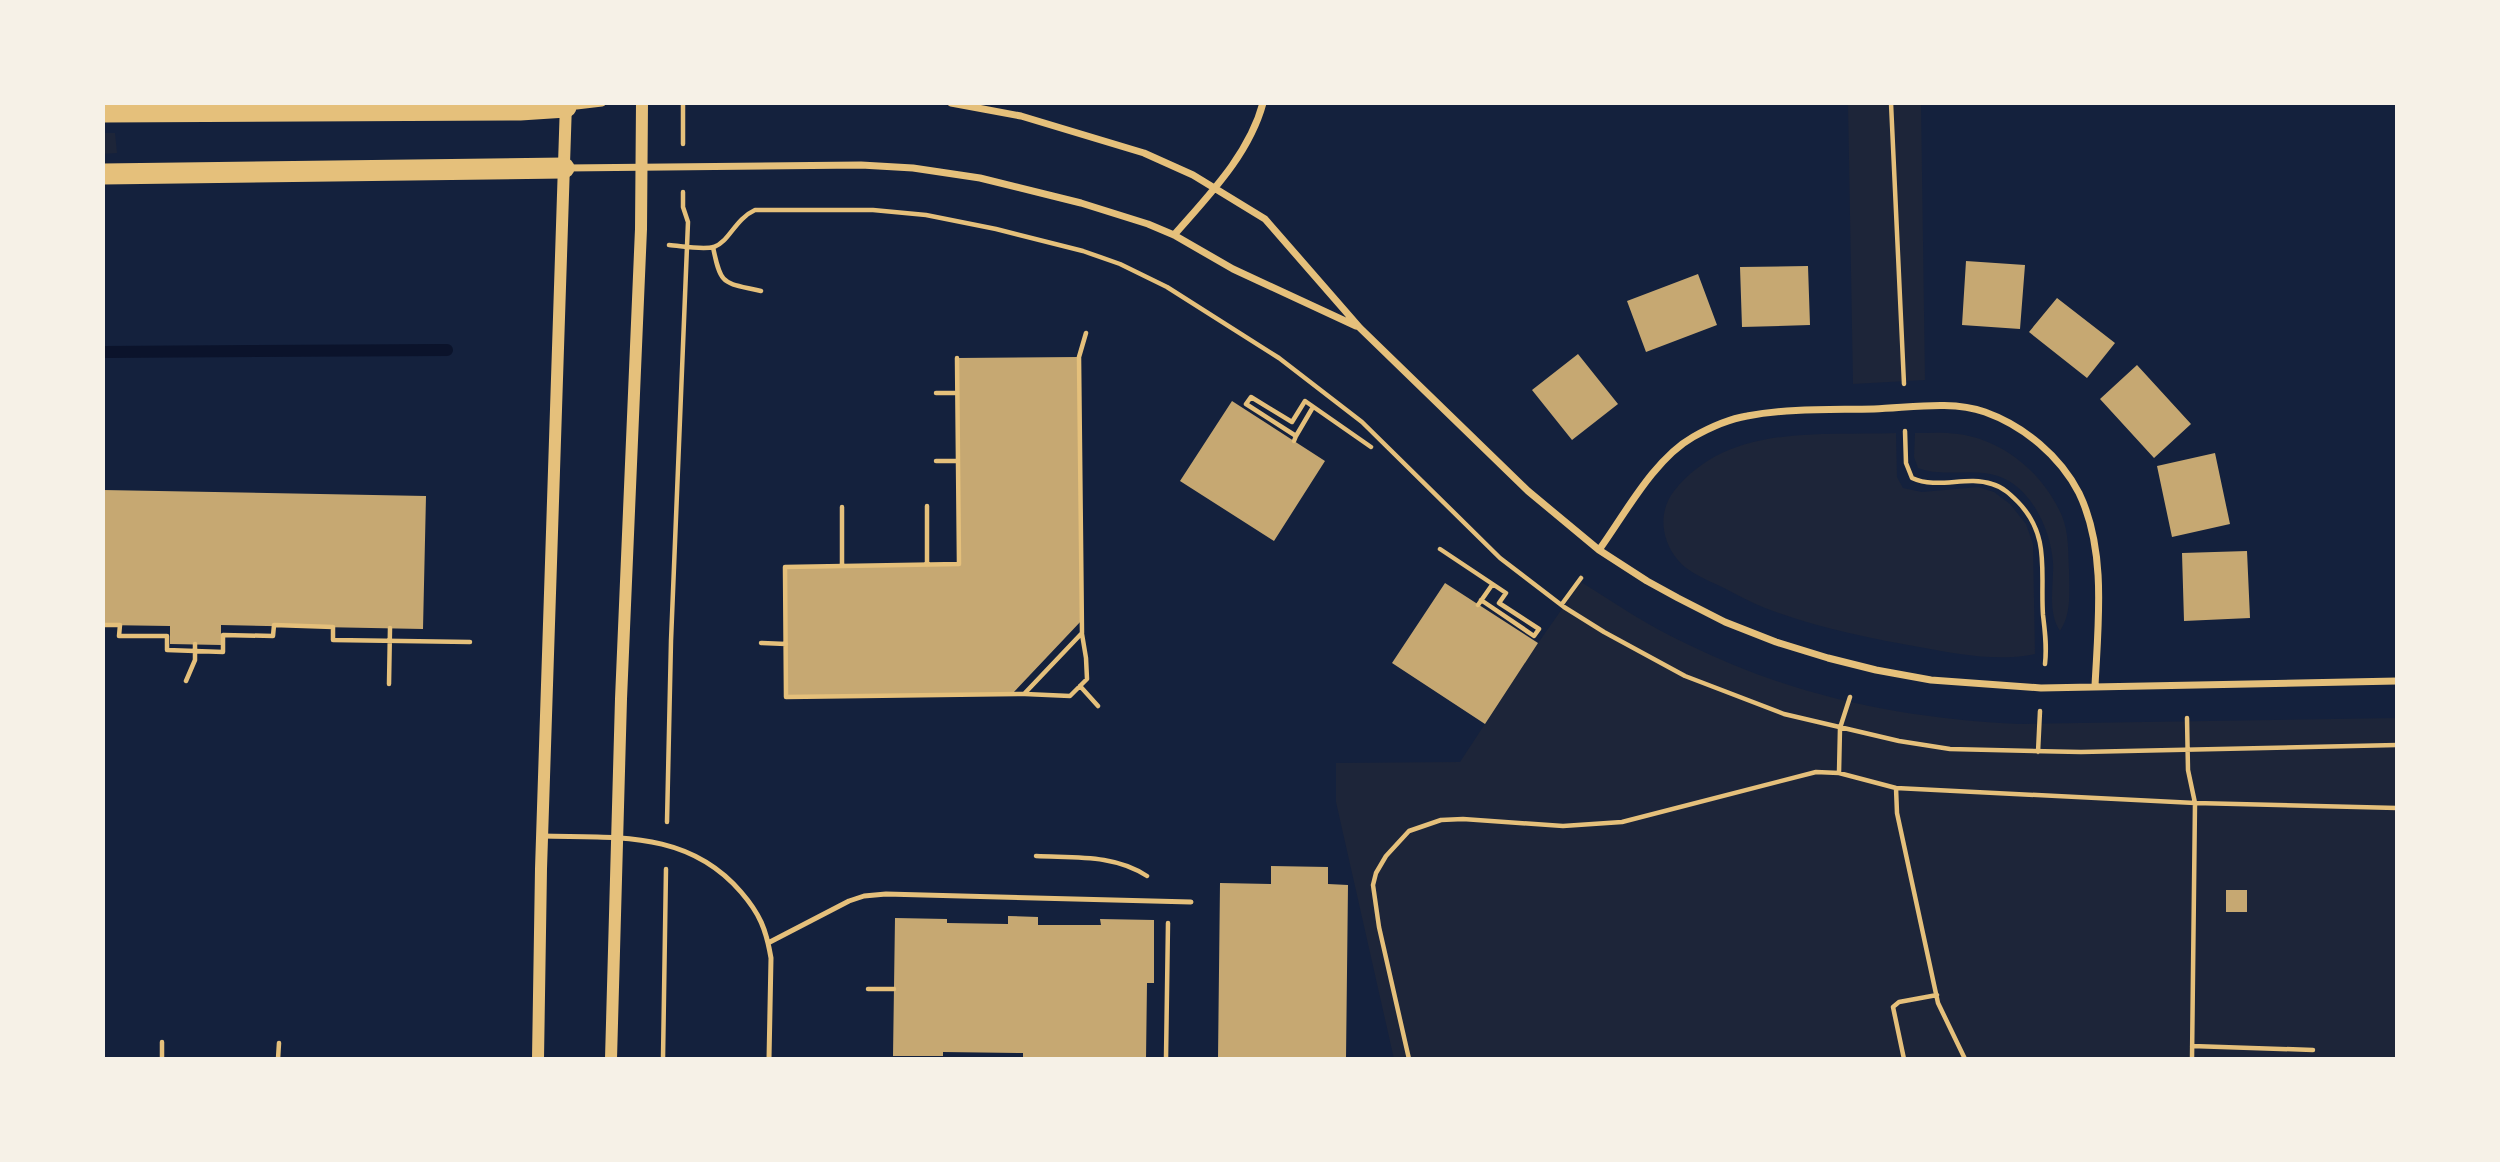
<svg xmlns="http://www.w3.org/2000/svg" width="2500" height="1162" viewBox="0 0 2500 1162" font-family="'Asap Condensed',sans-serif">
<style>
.green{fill:#1d2539}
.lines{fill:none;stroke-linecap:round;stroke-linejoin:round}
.stream{stroke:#0b132b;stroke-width:12}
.building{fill:#c6a872}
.path{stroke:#e5c07b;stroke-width:4.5}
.service{stroke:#e5c07b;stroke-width:5}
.minor{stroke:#e5c07b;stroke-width:7}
.tertiary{stroke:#e5c07b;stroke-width:12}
.motorway{stroke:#e5c07b;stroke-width:21}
</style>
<rect width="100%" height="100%" fill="#14213d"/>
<path class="green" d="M1848,103H1921L1925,380L1853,384Z
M103,133H115L117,153L103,154Z
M1896,433L1897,477L1903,488L1922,492L1978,487L1994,492L2010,504L2026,524L2033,544L2035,654C1996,662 1958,654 1919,647C1868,638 1814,627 1765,608C1750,602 1736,594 1722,587C1707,580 1687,572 1677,559C1661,539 1658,512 1674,491C1729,423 1818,436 1896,433Z
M1915,433C1929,433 1944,432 1958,434C2004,440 2043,473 2062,516C2069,533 2068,552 2069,569C2069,591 2072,613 2060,631C2047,611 2054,586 2053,563C2051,530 2031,487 1998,476C1972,467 1943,478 1918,468L1914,457Z
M1581,582C1616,604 1650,627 1687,644C1792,696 1904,719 2020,724L2397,718V1059H1394L1336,802V763L1460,762L1538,643Z"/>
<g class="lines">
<path class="stream" d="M103,352L447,350"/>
</g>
<path class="building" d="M1966,261L2025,265L2020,329L1962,325Z
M1808,266L1810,325L1742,327L1740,267Z
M1698,274L1717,325L1646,352L1627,301Z
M2057,298L2115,343L2087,378L2029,332Z
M1578,354L1618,404L1572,440L1532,390Z
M1079,357L1082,620L1012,694L786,697L785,567L959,564L957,358Z
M2137,365L2191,424L2154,458L2100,399Z
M1232,401L1325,461L1274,541L1180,481Z
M2215,453L2230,524L2172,537L2157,466Z
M103,490L426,496L423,629L221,625V645L170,644V626L103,625Z
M2247,551L2250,618L2184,621L2182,553Z
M1445,583L1538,643L1485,724L1392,663Z
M1271,866L1328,867V884L1348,885L1346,1059H1218L1220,883L1271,884Z
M2226,890H2247V912H2226Z
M1008,916L1038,917V925H1101L1100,919L1154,920V983H1147L1146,1059H1023V1053L943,1052V1056H893L895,918L947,919V923L1008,924Z"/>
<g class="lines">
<path class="path" d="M683,103V144
M1891,103L1904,384
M669,245C682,246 702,250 714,247C729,242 735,219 755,210H873L926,215L996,229L1083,251L1120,264L1167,287L1279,358L1362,422L1500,558L1564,607L1604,632L1685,676L1784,714L1899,741L1950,749L2081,752L2397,745
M713,247C721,287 723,282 761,291
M957,358L959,564L785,567L786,697L1024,694L1082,633L1079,357L1086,333
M936,393H957
M1905,431L1906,463L1912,478C1938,490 1966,475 1992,484C2003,487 2011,495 2018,502C2051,536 2040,573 2043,615C2045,632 2047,646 2045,664
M1296,436L1313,407
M1294,441L1296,436L1246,404L1251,397L1292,422L1305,401L1371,447
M936,461H958
M927,506V565
M1440,549L1506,593L1499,603L1539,629L1534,636L1481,600
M842,565V507
M1562,604L1581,578
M1478,605L1492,585
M103,625H120L119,636H167V650L223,652V635L273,636L274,625L333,627V640L470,642
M761,643L786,644
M186,681L195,660V644
M389,684L390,628
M1080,686L1098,706
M1025,694L1070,696L1087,679L1086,658L1082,634
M2187,718L2188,770L2195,803L2192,1059
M2038,752L2040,711
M1839,773L1840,728L1850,697
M1896,788L1897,813L1938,1003L1965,1059
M667,822L671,641L688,222L683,207V192
M1036,856C1074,858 1114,854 1147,876
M868,989H894
M2192,1046L2313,1050
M162,1059V1042
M278,1059L279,1043
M663,1059L666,869
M1166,1059L1168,923
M1409,1059L1379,927L1373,885L1376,873L1386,856L1409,831L1441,820L1463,819L1563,826L1622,822L1816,772L1839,773L1896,788L2195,803L2397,808
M1904,1059L1893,1007L1899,1002L1937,995"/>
<path class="service" d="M542,836C616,838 688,830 741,892C760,914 766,929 771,958L769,1059
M768,943L849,901L864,896L886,894L1191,902"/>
<path class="minor" d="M951,103L1021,116L1144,153L1193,175L1265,219L1360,328L1528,491L1599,550L1647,581L1678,598L1725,622L1776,642L1828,658L1876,670L1931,680L2041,688L2397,681
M568,107L602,103
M566,168L861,165L913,168L980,178L1081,203L1148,224L1174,235L1233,269L1356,326
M1174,235C1208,196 1249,155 1263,103
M1599,550C1625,514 1654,459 1693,437C1709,428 1729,419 1747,416C1789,408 1832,410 1874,409C1909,408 1951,400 1985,412C2024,426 2060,456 2079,493C2107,551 2098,624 2095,686"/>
<path class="tertiary" d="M538,1059L541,869L566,103
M611,1059L621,699L641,229L642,103"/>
<path class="motorway" d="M103,112L520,110L566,107
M103,174L564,168"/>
</g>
<rect width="2500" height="1162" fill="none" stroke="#f6f1e7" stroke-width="210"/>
</svg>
